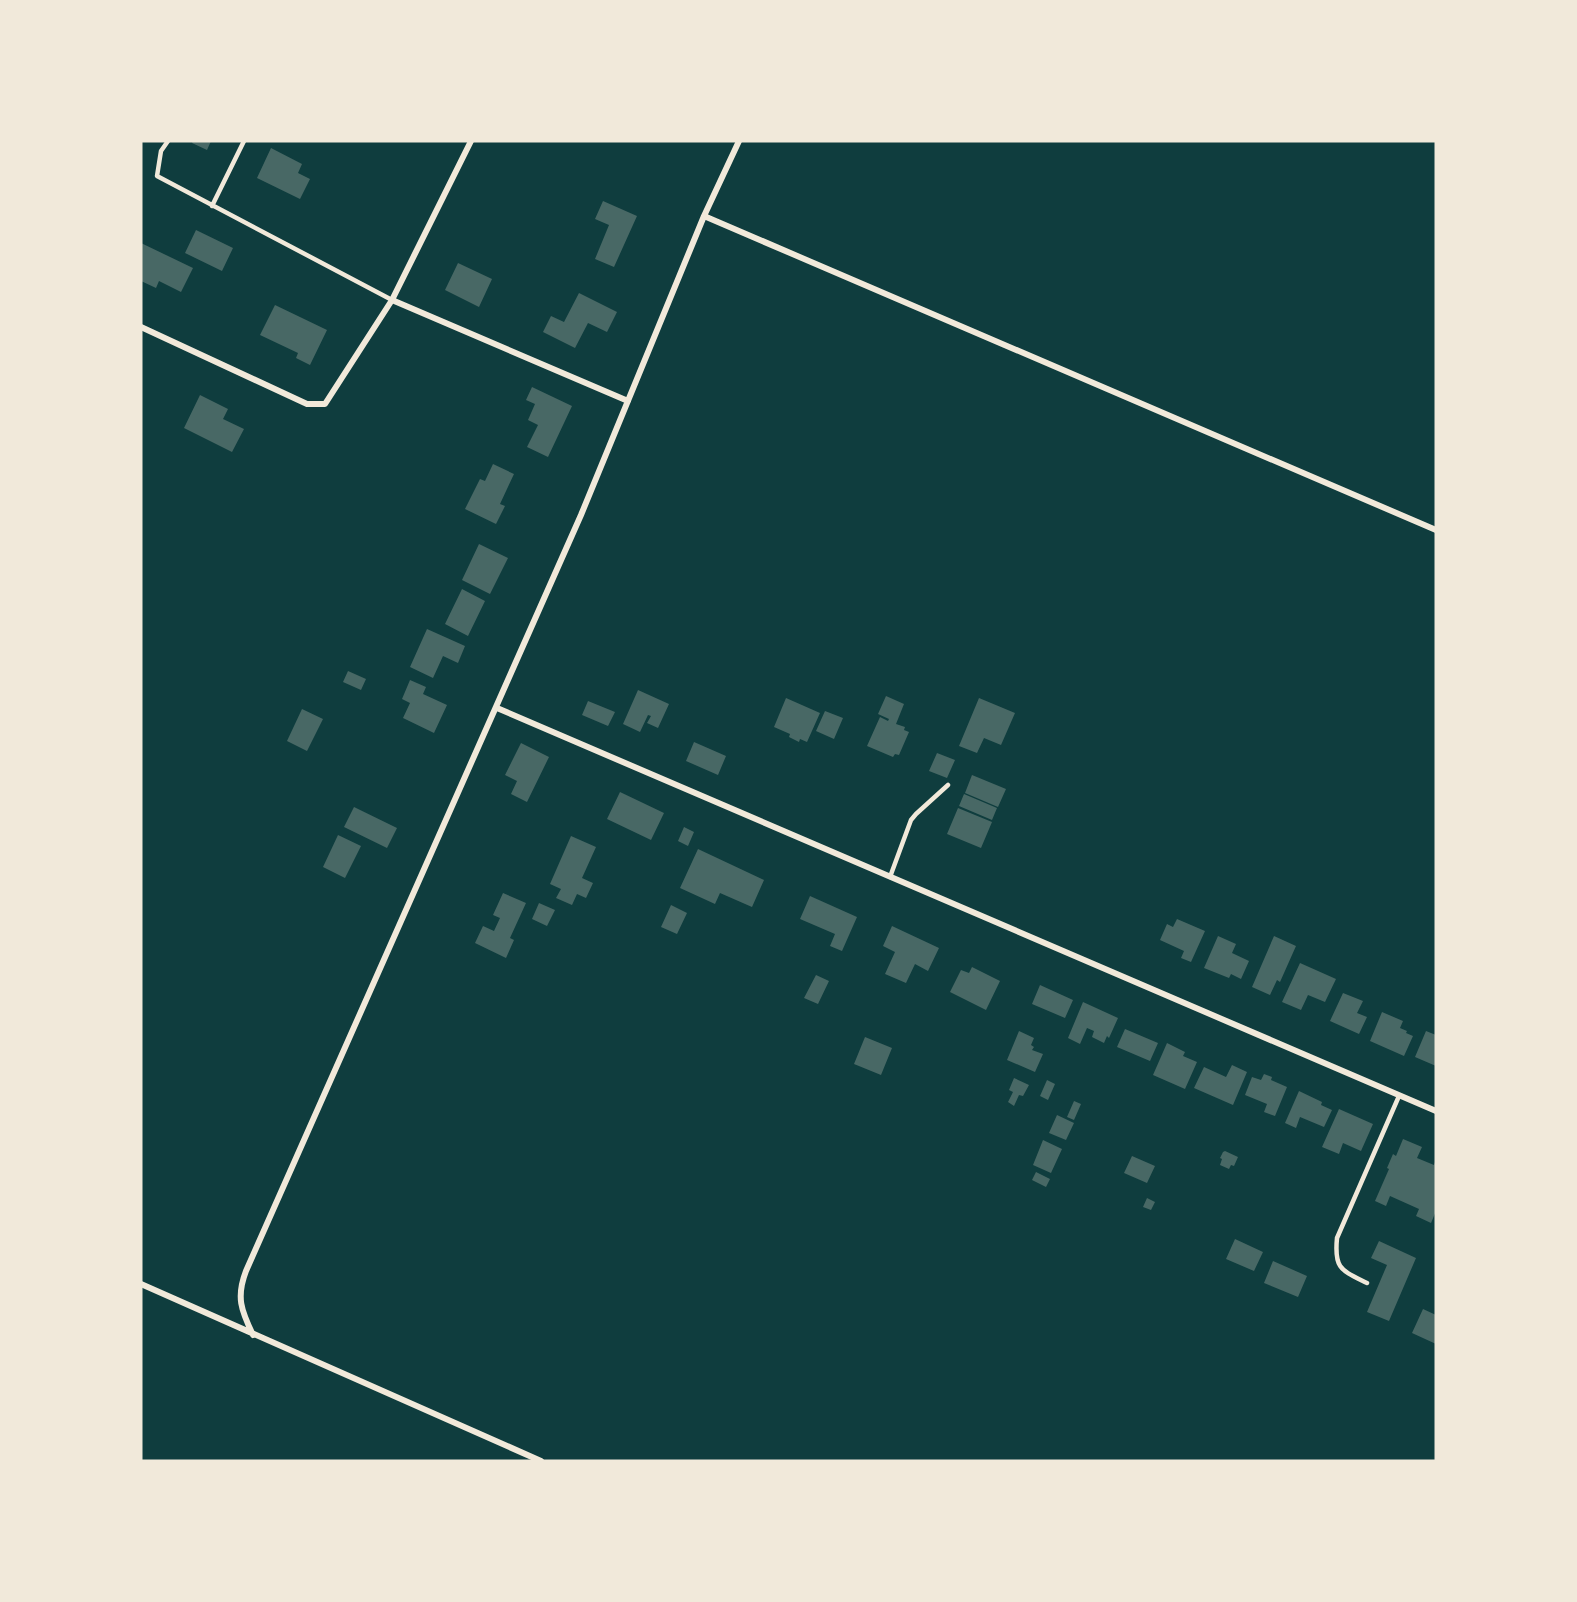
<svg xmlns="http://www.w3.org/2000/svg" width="1577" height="1602" viewBox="0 0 1577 1602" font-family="'Golos Text',sans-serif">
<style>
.building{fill:#486865}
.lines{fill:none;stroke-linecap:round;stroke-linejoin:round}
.service{stroke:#f1e9da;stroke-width:4.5}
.minor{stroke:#f1e9da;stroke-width:6}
</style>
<rect width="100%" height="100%" fill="#0f3d3e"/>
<path class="building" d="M193,141H211L207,150L192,143Z
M271,148L302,164L298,173L310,179L300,199L257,178Z
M603,201L637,216L614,267L595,259L609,225L595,219Z
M196,230L233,248L222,271L185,253Z
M141,243L193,268L181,292L159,281L156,288L141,281Z
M458,263L492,279L479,307L445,290Z
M579,293L617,312L607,332L588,323L575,348L543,332L551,316L564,322Z
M275,305L327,330L310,365L296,358L298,353L260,335Z
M532,387L572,406L548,457L527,447L538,425L528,420L535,404L526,400Z
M200,395L228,409L223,419L244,429L232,452L184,428Z
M493,464L514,474L500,504L505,506L496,524L465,509L480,479L485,481Z
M479,544L508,558L490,594L462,580Z
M462,589L485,601L468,636L445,624Z
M427,629L465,646L458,663L443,656L433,678L410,667Z
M348,671L366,679L361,690L343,682Z
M410,680L426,687L423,694L447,705L434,733L403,718L410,703L402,699Z
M638,690L669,704L658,728L647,723L651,716L648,715L640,732L623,724Z
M886,696L904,704L896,724L905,727L904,730L909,732L899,755L895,754L893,757L867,746L880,717L888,721L889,719L878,714Z
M786,698L820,713L807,742L800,739L799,742L789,737L790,734L774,727Z
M979,698L1015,713L1001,745L984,738L977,753L959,746Z
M588,701L615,712L608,726L582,715Z
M302,709L323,719L307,751L287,741Z
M825,711L843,718L834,739L816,731Z
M694,742L726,756L718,775L686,761Z
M521,743L549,757L527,802L511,794L517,781L505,775Z
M937,753L955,760L947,778L929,771Z
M972,775L1006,789L998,807L965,793Z
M620,792L664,813L651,840L607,819Z
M964,794L997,808L992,820L959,806Z
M354,807L397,828L387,848L344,827Z
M958,808L992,822L981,848L947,834Z
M684,827L694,832L688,846L678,841Z
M338,835L361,846L345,878L323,867Z
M571,836L596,847L582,878L593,883L586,898L577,894L572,905L556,898L561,889L550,884Z
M698,849L764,880L752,907L720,893L715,904L680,888Z
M503,893L526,903L510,938L514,940L506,958L475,943L483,926L494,931L500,918L493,915Z
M810,896L857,917L842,951L830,946L835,934L800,919Z
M539,903L555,910L547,926L532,919Z
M671,905L687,913L677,934L661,927Z
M1177,919L1205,931L1191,962L1181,958L1184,951L1160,940L1167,924L1173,927Z
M892,926L939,948L928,971L915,964L906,983L885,974L895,952L883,946Z
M1218,936L1236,944L1232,953L1249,961L1241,979L1231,974L1229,978L1204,968Z
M1274,936L1296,946L1280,982L1277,980L1270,995L1252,987Z
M1300,963L1336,979L1325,1002L1308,995L1301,1010L1282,1002Z
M972,967L1000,981L986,1010L950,992L961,970L969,973Z
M816,975L829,981L818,1004L804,998Z
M1040,985L1073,1000L1065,1018L1032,1004Z
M1343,993L1363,1001L1357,1013L1367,1017L1359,1034L1330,1021Z
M1083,1002L1118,1018L1109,1038L1107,1036L1104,1043L1092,1037L1094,1031L1087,1028L1080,1044L1068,1038Z
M1382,1012L1403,1021L1400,1028L1407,1031L1406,1033L1413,1036L1404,1056L1370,1041Z
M1125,1029L1158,1043L1150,1061L1117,1047Z
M1019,1031L1034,1038L1031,1045L1034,1047L1032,1050L1043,1054L1035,1072L1007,1060Z
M1426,1031L1436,1035V1066L1415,1057Z
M865,1037L892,1048L881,1075L854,1064Z
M1167,1043L1185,1052L1183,1056L1197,1062L1185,1089L1153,1075Z
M1232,1065L1247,1072L1233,1105L1194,1088L1204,1067L1226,1077Z
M1264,1074L1272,1077L1271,1080L1287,1087L1275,1116L1264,1112L1267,1104L1245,1095L1252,1077L1261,1080Z
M1014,1078L1029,1085L1023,1096L1019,1095L1014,1106L1008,1102L1013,1092L1009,1090Z
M1047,1080L1055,1084L1048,1100L1040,1096Z
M1299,1091L1322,1102L1321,1105L1332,1110L1324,1127L1300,1117L1296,1128L1285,1123Z
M1074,1101L1081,1104L1074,1120L1067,1117Z
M1339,1109L1373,1124L1361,1151L1343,1143L1339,1154L1322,1147Z
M1057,1115L1074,1123L1066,1140L1049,1133Z
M1403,1139L1422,1147L1417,1158L1434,1165L1436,1159V1211L1431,1223L1416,1216L1419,1209L1390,1196L1386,1206L1375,1201L1389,1169L1387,1168L1393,1154L1396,1156Z
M1043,1140L1062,1149L1051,1173L1033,1165Z
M1225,1151L1238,1157L1234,1166L1231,1165L1229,1169L1220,1165L1222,1159L1220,1158L1223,1152Z
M1132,1156L1155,1166L1147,1183L1124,1173Z
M1036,1172L1050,1179L1046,1187L1032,1180Z
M1147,1198L1155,1202L1151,1210L1143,1207Z
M1235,1239L1263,1252L1254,1271L1226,1259Z
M1379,1241L1416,1258L1389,1321L1367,1312L1387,1265L1371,1258Z
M1273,1261L1307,1276L1298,1297L1264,1283Z
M1423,1309L1436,1315V1344L1412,1333Z"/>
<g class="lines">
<path class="service" d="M168,141L161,151L157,176L392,300
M212,206L244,141
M890,877L911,820L916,814L948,785
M1367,1283C1341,1270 1334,1269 1337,1238L1399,1096"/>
<path class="minor" d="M704,216L1436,530
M392,300L628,401
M141,327L307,404H325L392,300L471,141
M497,708L1436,1111
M141,1284L541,1461
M253,1335C241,1310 236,1297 246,1271L581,515L704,216L739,141"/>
</g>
<rect width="1577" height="1602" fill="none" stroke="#f1e9da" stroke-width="285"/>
</svg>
